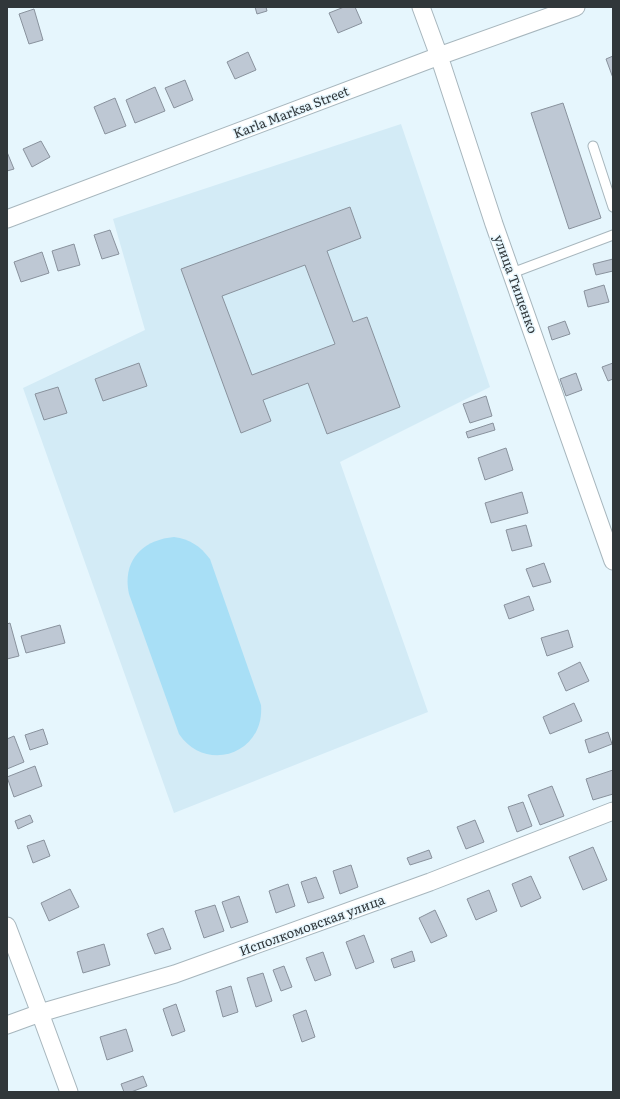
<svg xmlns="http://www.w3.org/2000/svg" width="620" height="1099" viewBox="0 0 620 1099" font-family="Literata,serif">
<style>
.built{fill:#d3ebf6}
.green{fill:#a8dff6}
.building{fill:#bec8d4;stroke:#89929d;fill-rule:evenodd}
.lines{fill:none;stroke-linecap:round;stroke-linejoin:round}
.service-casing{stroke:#a7b6bd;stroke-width:11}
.minor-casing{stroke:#a7b6bd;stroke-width:19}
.service{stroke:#fff;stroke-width:9}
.minor{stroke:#fff;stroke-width:17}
.labels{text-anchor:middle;stroke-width:3;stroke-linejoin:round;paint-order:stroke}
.street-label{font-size:13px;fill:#31373a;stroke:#e6f6fd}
</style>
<rect width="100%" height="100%" fill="#e6f6fd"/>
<path class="built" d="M401,124L490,387L340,462L428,712L174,813L23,388L145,330L113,219Z"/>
<path class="green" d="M174,537C190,539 200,546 210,559L261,705C265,754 206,774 179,734L129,594C122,562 141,540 174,537Z"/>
<path class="building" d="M255,7H266L267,11L257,14Z
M344,7H355L362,23L338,33L329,13Z
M34,9L43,40L29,44L19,14Z
M248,52L256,70L235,79L227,62Z
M613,56V78L606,59Z
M185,80L193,100L174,108L165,88Z
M155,87L165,111L135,123L126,100Z
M115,98L126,126L105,134L94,107Z
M563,103L601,218L569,229L531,113Z
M41,141L50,157L32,167L23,149Z
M7,152L14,169L7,171Z
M350,207L361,238L327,251L353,322L367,317L400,407L327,434L308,383L263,400L271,421L241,433L181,269ZM305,265L335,344L252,375L222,296Z
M110,230L119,254L102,259L94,235Z
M74,244L80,265L58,271L52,251Z
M42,252L49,273L21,282L14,262Z
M613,259V271L596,275L593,264Z
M604,285L609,302L588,307L584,291Z
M565,321L570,334L552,340L548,327Z
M139,363L147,386L103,401L95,379Z
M613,363V379L608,381L602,367Z
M576,373L582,390L566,396L560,379Z
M58,387L67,413L44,420L35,394Z
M486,396L492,416L470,423L463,404Z
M493,423L495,430L468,438L466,432Z
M506,448L513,470L485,480L478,458Z
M522,492L528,513L491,523L485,503Z
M526,525L532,546L512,551L506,530Z
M544,563L551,582L533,587L526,569Z
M529,596L534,610L509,619L504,605Z
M10,623L19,656L7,659V624Z
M60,625L65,643L26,653L21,636Z
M568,630L573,647L547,656L541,638Z
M580,662L589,681L566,691L558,673Z
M574,703L582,721L550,734L543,717Z
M43,729L48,744L30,750L25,735Z
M608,732L612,744L589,753L585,740Z
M14,736L24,762L7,769V739Z
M35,766L42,786L14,797L7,777Z
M613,770V794L593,800L586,779Z
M552,786L564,816L540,825L528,795Z
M523,802L532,826L517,832L508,807Z
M30,815L33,822L18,829L15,821Z
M475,820L484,842L466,849L457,827Z
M44,840L50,856L33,863L27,846Z
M593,847L607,880L583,890L569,857Z
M429,850L432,858L410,865L407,858Z
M351,865L358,887L340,894L333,871Z
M531,876L541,898L521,907L512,884Z
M316,877L324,898L308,903L301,882Z
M288,884L295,906L276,913L269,891Z
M70,889L79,907L49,921L41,903Z
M489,890L497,911L476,920L467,899Z
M239,896L248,922L231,928L222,902Z
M215,905L224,931L204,938L195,911Z
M435,910L447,936L431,943L419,918Z
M163,928L171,949L155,954L147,934Z
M364,935L374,962L356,969L346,942Z
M104,944L110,965L83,973L77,952Z
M412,951L415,961L394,968L391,959Z
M323,952L331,975L315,981L306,958Z
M284,966L292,987L281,991L273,970Z
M263,973L272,1001L256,1007L247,978Z
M231,986L238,1012L223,1017L216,991Z
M176,1004L185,1031L172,1036L163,1009Z
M306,1010L315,1037L302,1042L293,1015Z
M126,1029L133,1051L107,1060L100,1037Z
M143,1076L147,1086L131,1092H124L121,1084Z"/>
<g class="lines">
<defs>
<path id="service" d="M593,146L613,207
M512,273L613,235"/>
<path id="minor" d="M421,7L439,56L494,224L613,561
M7,219L439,56L576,7
M7,926L40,1013L69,1092
M7,1025L40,1013L175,974L430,882L613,811"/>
</defs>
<use href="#service" class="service-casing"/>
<use href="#minor" class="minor-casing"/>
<use href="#service" class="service"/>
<use href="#minor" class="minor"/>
</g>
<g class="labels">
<g class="street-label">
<text transform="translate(291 112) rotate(-21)" y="5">Karla Marksa Street</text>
<text transform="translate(516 284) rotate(70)" y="5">улица Тищенко</text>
<text transform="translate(312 925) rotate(-20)" y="5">Исполкомовская улица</text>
</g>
</g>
<rect width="620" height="1099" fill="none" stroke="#31373a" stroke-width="16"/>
</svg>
